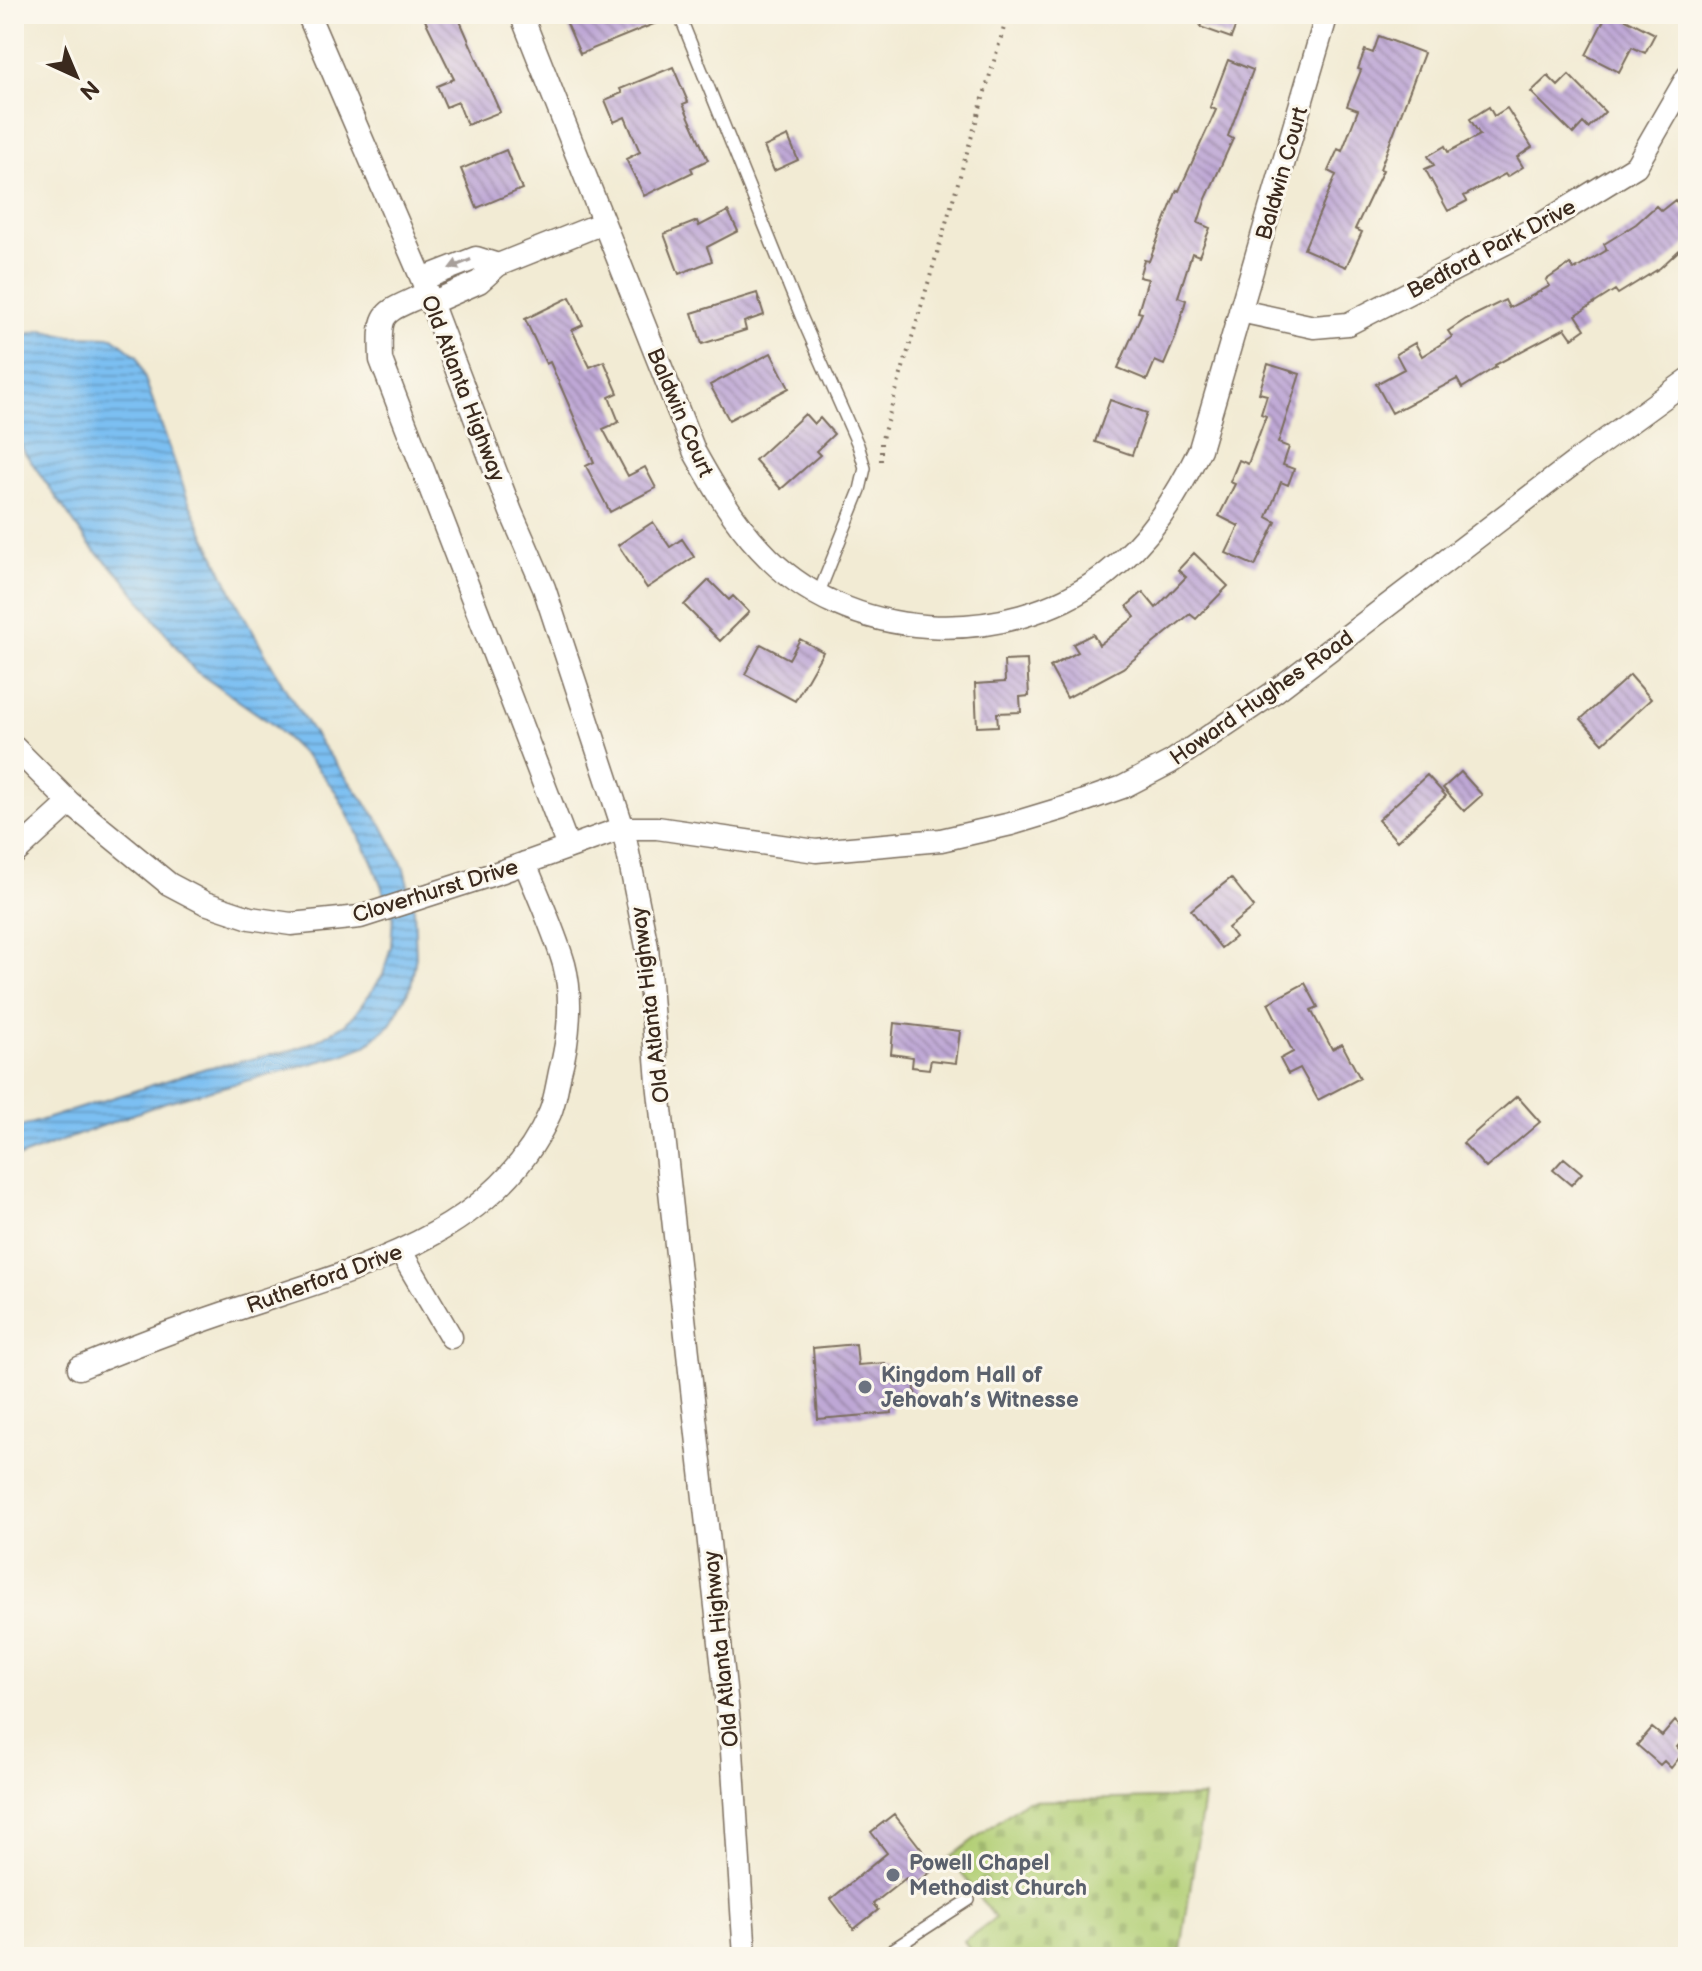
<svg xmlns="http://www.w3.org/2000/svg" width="1702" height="1971" viewBox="0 0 1702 1971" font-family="'Balsamiq Sans',sans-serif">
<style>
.cemetery{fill:url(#cemetery-stones);stroke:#767c4a;stroke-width:2}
.water{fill:url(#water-rules);stroke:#5b7488;stroke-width:2}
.building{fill:url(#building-back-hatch)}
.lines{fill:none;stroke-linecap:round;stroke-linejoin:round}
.service-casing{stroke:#7b6e5e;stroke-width:14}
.minor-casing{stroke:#7b6e5e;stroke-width:25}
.path{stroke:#7b6e5e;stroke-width:4;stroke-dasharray:2 6;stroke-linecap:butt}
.service{stroke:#fff;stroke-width:11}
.minor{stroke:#fff;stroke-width:22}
.oneway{fill:#a79f9a}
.worship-dot{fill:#6b7280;stroke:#fbf7ec;stroke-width:3}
.labels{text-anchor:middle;stroke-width:6;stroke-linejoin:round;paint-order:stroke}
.street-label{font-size:22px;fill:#3b2a1e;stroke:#fbf7ec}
.worship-label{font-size:22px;font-weight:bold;fill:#5b616d;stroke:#fbf7ec;text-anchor:start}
</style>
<defs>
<pattern id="cemetery-stones" width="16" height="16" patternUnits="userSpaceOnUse" patternTransform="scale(2)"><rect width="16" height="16" fill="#b2cf76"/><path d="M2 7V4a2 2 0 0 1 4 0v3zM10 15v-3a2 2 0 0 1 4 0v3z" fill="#9ab266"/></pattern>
<pattern id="water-rules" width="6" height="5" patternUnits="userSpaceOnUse" patternTransform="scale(2)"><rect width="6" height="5" fill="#7bbff2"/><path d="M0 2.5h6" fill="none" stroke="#669bc3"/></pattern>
<pattern id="building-back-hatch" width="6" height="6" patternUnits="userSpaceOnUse" patternTransform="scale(2)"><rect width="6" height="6" fill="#bea7d5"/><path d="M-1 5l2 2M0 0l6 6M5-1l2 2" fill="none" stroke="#9c88ac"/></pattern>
</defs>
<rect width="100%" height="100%" fill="#fbf7ec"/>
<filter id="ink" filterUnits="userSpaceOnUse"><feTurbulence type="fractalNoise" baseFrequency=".0125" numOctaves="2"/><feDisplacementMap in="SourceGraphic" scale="16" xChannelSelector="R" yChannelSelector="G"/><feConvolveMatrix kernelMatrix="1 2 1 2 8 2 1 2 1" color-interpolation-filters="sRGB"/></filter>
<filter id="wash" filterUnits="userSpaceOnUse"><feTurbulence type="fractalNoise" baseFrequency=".006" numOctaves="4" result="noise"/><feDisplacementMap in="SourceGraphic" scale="32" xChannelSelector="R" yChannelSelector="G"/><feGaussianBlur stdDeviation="1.8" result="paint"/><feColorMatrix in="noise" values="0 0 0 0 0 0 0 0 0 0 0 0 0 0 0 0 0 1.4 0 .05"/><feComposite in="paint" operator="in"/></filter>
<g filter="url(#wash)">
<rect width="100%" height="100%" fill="#f2ebd4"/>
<path class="cemetery" d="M1204,1797L1180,1957H975L964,1941L995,1918L950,1857L1026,1801Z"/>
<path class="water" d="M42,330L71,336L113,337L137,356L188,500L238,605L286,690L318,740L382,825L403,865L414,909L416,956L411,986L390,1025L365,1046L343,1055L166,1102L14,1159V1129L206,1068L290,1051L318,1040L345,1024L355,1014L383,975L391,946L393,916L371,859L336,792L316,767L272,724L194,670L123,578L91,547L23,450L14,430V345L28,334Z"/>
<g id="blocks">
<path class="building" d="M422,14H457L500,112L467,125L458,102L446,107L437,86L454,79Z
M584,14H671V17L580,54L566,21Z
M1205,14H1240L1231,38L1200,27Z
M1607,14H1616L1655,34L1645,53L1632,47L1619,72L1586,55Z
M1379,36L1424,53L1380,169L1383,170L1355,229L1362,232L1346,267L1304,249L1336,175L1328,171L1338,149L1342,151L1358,110L1347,106L1361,70L1358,69L1365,50L1373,53Z
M1228,60L1253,70L1228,136L1233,139L1205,201L1198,223L1210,228L1199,256L1192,253L1178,297L1186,300L1175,339L1164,365L1155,361L1147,380L1118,368L1142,313L1138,312L1148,279L1139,277L1144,260L1149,261L1177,190L1179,191L1216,110L1210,107Z
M673,67L688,102L683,104L708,160L691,168L693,172L644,196L626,159L640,152L625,117L614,122L605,100L622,93L620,89Z
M1569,75L1605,112L1588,128L1583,123L1573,134L1531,92L1548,76L1558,86Z
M1489,107L1494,116L1507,108L1532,147L1517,157L1523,167L1507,177L1505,174L1464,196L1467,201L1448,211L1425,169L1434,165L1428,156L1445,146L1448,152L1480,135L1470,119Z
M788,136L798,160L774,171L764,147Z
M506,150L522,189L477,208L461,169Z
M1675,200L1688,215V242L1660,268L1618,294L1615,290L1576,315L1585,329L1572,338L1565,328L1495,365L1496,367L1462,388L1457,379L1392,413L1376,384L1404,369L1396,354L1415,343L1422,356L1452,337L1448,331L1466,319L1505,300L1509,308L1550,286L1546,280L1570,264L1574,270L1607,250L1604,244L1636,224L1656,206L1661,211Z
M728,211L738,231L707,247L712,261L679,274L664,234L697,221L699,226Z
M757,293L764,315L744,322L746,330L702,344L692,313Z
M570,297L583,325L572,330L590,367L604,361L618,393L609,397L619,422L603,429L628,476L645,467L656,488L610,512L586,466L594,462L550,362L546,364L525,319Z
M771,353L789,388L729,420L710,385Z
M1268,364L1300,374L1278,443L1289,447L1283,465L1294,469L1288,485L1281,482L1267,517L1276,522L1255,566L1226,553L1239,526L1219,516L1235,484L1230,482L1239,460L1248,464L1266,416L1261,414L1267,395L1259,393Z
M1110,400L1147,413L1132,455L1095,442Z
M805,414L814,424L820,418L834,434L816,451L820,455L781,489L755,460Z
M653,522L670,547L682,539L694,557L647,588L618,545Z
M1194,553L1228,586L1196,619L1190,614L1123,668L1067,698L1050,667L1078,652L1073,644L1093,634L1099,645L1135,617L1127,606L1143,592L1156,608L1186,577L1178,570Z
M709,580L729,600L733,596L749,612L720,641L684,605Z
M800,639L823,652L795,701L745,674L761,644L789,659Z
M1027,660L1029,696L1020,697L1021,712L997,713L998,726L977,727L975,684L1005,682L1004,661Z
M1630,675L1651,699L1603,743L1581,719Z
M1461,772L1482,795L1464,811L1443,788Z
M1427,775L1446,796L1397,841L1378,820Z
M1231,878L1254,907L1228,928L1235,937L1221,948L1191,910Z
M1305,983L1318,1007L1311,1010L1332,1049L1342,1044L1360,1078L1318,1100L1300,1068L1288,1074L1280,1059L1293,1052L1268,1003Z
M894,1023L960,1031L956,1063L931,1060L929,1069L912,1067L913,1057L891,1054Z
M1517,1096L1540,1122L1486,1168L1463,1143Z
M1564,1158L1582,1173L1571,1185L1553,1170Z
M856,1344L858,1365L885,1363L886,1373L913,1371L916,1400L891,1402L892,1413L818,1419L813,1348Z
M1675,1721L1688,1735L1677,1747L1683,1753L1671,1768L1664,1761L1660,1765L1637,1745L1652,1728L1662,1736Z
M894,1814L936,1868L913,1886L906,1878L873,1904L878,1910L854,1929L831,1899L887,1853L871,1832Z"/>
</g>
</g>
<g filter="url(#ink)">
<use href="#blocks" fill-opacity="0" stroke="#7b6e5e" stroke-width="2"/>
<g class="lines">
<defs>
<path id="service" d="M679,14L801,316L858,445L865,468L860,490L818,595
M881,1957L969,1900"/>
<path id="minor" d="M308,14L422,279L511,512L544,588L623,828L647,947L658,1082L732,1751L745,1957
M521,14L695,453C714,487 733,520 760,549C846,644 1005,651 1105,575C1149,541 1176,498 1200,449L1327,14
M422,279L476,258L498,265
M427,293C382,315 379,307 381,360L568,847
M431,303L479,282L498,265L603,223
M1240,311L1314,327L1348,324L1537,227L1636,166L1688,76
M14,747L70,803L169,884L205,903L250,918L291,924L360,917L503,871L623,828H657L816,851L941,840L1011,824L1064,808L1123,787L1171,762L1273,693L1578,460L1688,380
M14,854L70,803
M401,1252L451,1337
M79,1368C133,1346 187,1325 243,1307C357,1269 497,1235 550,1113C555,1101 557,1086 560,1072C569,1039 573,998 564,964C554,930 538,896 525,863"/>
</defs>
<use href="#service" class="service-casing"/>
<use href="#minor" class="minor-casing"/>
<path class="path" d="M881,461V442L1008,14"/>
<use href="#service" class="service"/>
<use href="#minor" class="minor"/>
</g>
<defs><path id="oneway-solid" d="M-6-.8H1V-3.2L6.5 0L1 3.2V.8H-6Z" transform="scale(2)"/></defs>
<use class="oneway" href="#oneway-solid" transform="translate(460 264) rotate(158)"/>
</g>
<g class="worship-dot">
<circle cx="865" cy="1387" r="8"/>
<circle cx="893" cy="1875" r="8"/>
</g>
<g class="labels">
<g class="street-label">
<text transform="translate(1281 173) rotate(-74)" y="8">Baldwin Court</text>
<text transform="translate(1491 248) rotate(-28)" y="8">Bedford Park Drive</text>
<text transform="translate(464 388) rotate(69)" y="8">Old Atlanta Highway</text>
<text transform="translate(681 412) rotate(67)" y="8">Baldwin Court</text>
<text transform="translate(1261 697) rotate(-35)" y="8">Howard Hughes Road</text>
<text transform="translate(435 890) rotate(-17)" y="8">Cloverhurst Drive</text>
<text transform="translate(649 1005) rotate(-97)" y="8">Old Atlanta Highway</text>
<text transform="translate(324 1278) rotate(-20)" y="8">Rutherford Drive</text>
<text transform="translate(720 1649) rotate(-96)" y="8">Old Atlanta Highway</text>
</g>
<g class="worship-label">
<text x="881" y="1382">Kingdom Hall of<tspan x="881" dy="25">Jehovah’s Witnesse</tspan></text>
<text x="909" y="1870">Powell Chapel<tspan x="909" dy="25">Methodist Church</tspan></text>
</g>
</g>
<rect width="1702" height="1971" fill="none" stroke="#fbf7ec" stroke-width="48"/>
<g transform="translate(76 76) rotate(136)" stroke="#fbf7ec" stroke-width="6" paint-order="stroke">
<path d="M0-6L14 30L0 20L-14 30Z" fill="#3b2a1e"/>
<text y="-12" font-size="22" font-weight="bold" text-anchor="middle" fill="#3b2a1e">N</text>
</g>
</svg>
